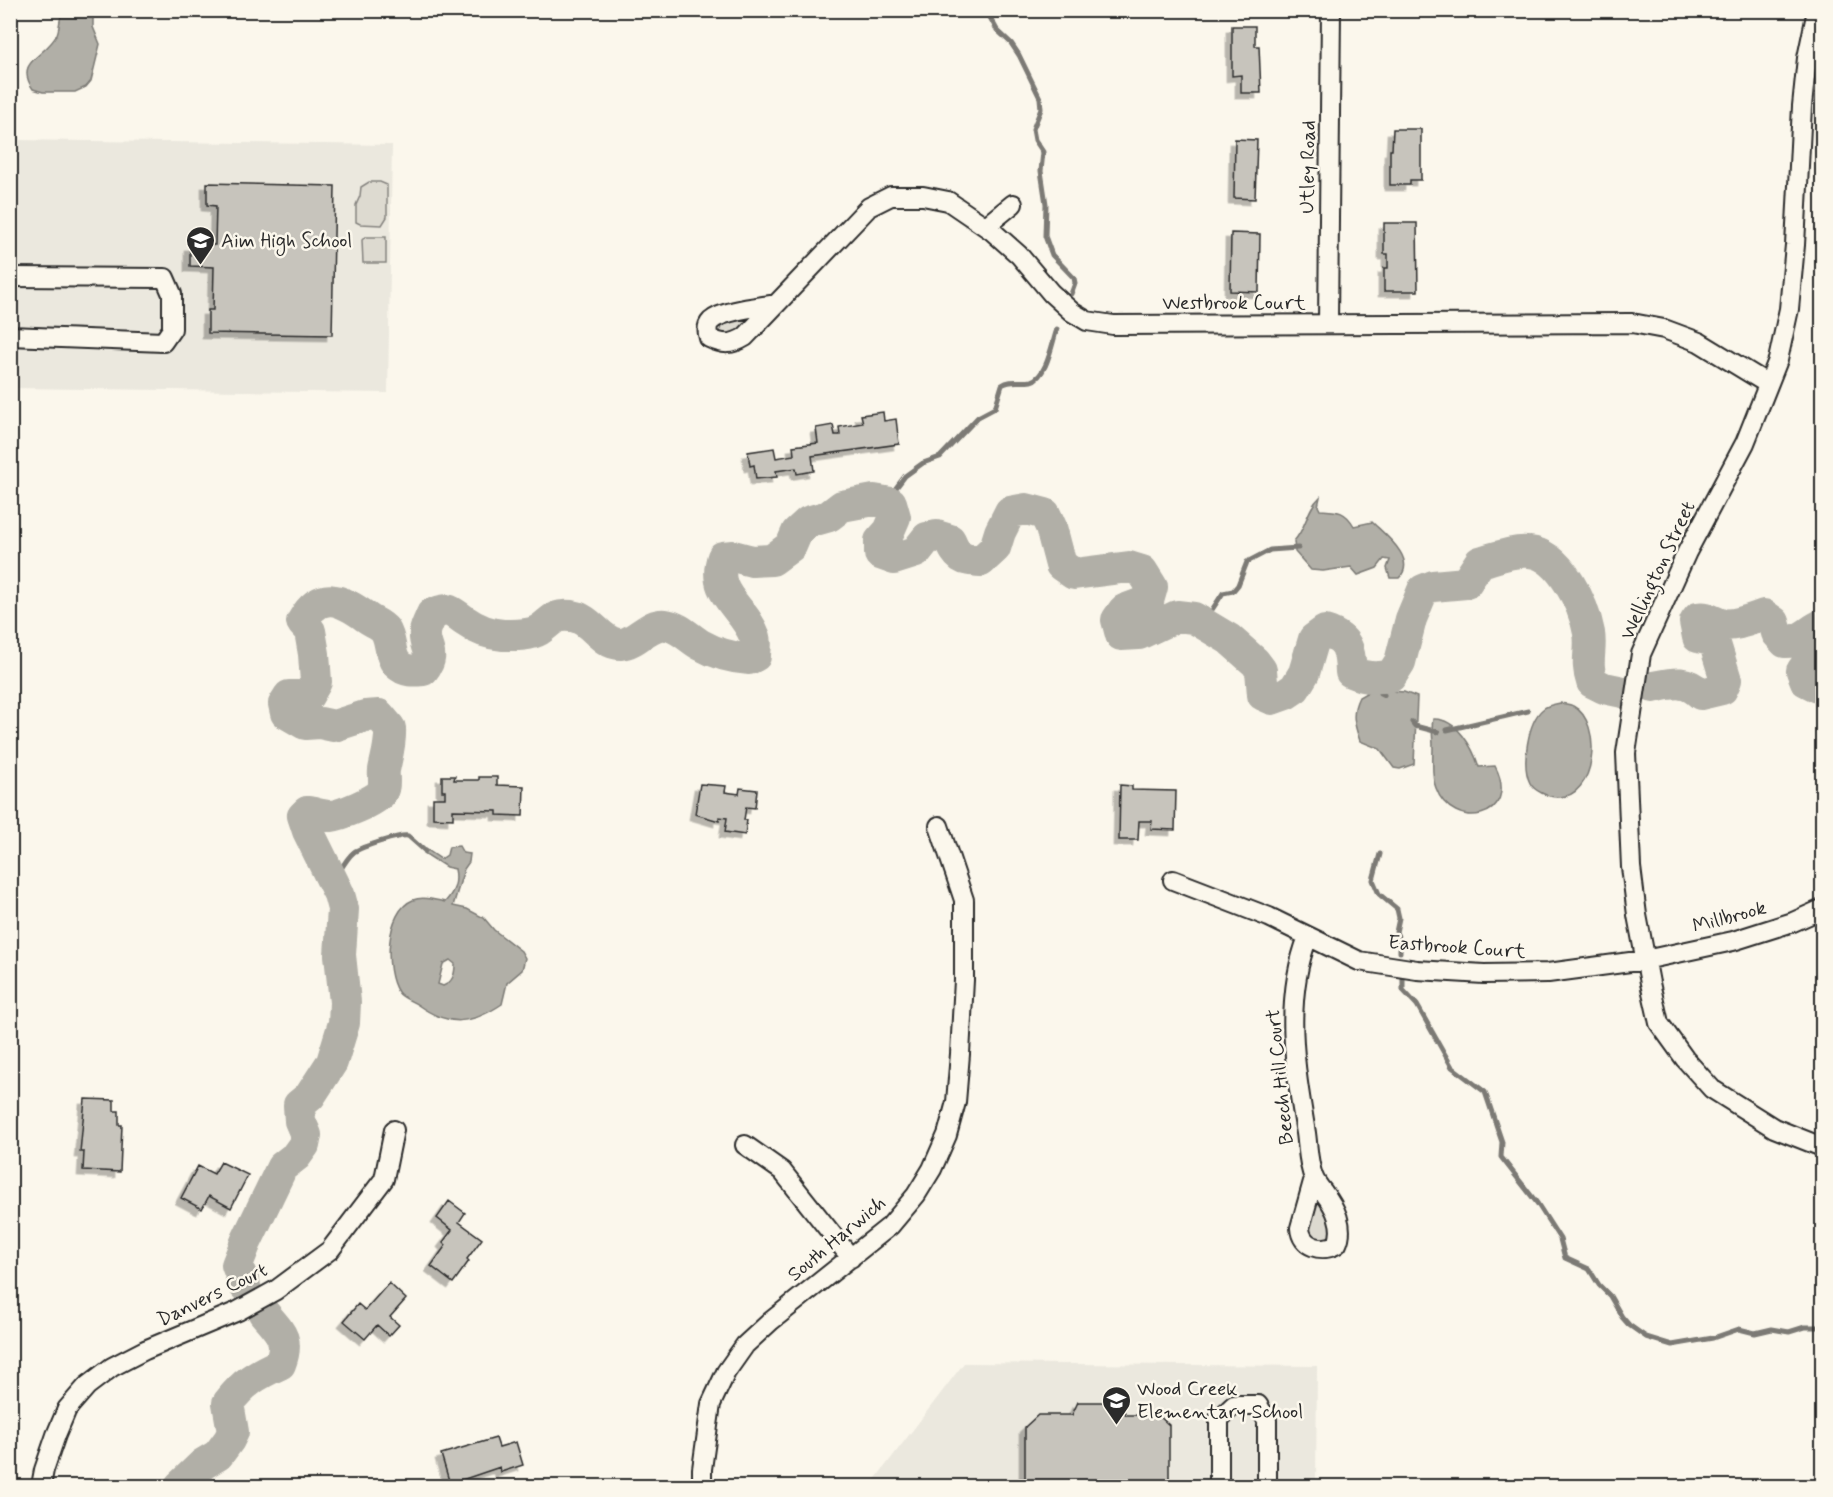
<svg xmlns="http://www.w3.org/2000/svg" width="1833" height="1497" viewBox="0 0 1833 1497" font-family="Mynerve,sans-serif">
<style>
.built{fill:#ebe8de}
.green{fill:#dddad0;stroke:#84827e;stroke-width:1.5}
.water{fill:#b1afa7;stroke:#7b7a75;stroke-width:1.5;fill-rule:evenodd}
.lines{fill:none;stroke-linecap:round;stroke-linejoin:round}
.stream{stroke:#7b7a75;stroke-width:5}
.river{stroke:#b1afa7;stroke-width:32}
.building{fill:#c7c4bc;stroke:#2b2b2b;stroke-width:1.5;filter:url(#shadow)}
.minor-casing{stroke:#2b2b2b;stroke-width:22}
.minor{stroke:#fbf7ec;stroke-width:18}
.labels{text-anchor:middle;stroke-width:5;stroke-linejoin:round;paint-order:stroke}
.street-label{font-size:20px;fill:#2b2b2b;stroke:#fbf7ec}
.poi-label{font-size:20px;fill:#2b2b2b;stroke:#fbf7ec;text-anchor:start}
</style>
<defs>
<filter id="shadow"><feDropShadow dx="-5.5" dy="5.5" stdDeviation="0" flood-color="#0004"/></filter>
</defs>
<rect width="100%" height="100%" fill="#fbf7ec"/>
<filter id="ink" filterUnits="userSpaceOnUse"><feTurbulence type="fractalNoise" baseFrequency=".0167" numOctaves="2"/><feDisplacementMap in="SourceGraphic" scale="12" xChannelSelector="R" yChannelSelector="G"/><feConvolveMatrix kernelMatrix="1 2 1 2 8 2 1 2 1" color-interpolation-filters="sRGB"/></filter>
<g filter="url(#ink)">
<path class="built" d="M11,140L392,145L388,393L11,388Z
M964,1363L1317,1366L1316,1486H870Z"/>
<path class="green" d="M369,182H380L387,185V217L382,225L360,224L356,222V205L360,196L361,187Z
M365,237H386V263H363L362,240Z
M758,314L743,331L723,336L720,332L721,325L724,321Z
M1322,1198L1335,1233L1327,1243L1307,1235L1313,1200Z"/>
<path class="water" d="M63,10L93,11V27L100,44L91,81L86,87L75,92H43L33,89C13,60 48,56 57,34C60,27 59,18 63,10Z
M1320,497L1318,506L1320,510C1337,511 1345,510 1354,526L1372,522C1384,534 1418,559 1399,578H1390L1387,568L1390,560L1384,559L1377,568L1358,575L1351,567L1323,571L1311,570L1295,552L1294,541C1307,527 1306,510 1320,497Z
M1391,691L1404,692L1417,697L1414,764L1400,769L1394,768L1380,749L1360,741C1354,724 1351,713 1359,697L1368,692Z
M1560,703C1564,704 1570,704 1573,706C1604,722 1596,800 1557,797C1548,797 1534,791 1530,783C1521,765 1528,721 1543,709C1547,705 1555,704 1560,703Z
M1433,719C1457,718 1473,748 1479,767L1495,766C1522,819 1452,833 1436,788C1431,776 1433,760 1433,747C1433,737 1431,728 1433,719Z
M459,846L463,853L470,854L469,862L464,869L453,906L467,909L484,918L494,930L521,951L525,958L522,970L507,983L502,1004C471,1025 449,1027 418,1005C412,1001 402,998 398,992C384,971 385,911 413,900C423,896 435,900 445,902C454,892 458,883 455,869L446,867L424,853L426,849L441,859L447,855L449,847ZM450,960L455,964C455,974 453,982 443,986L438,984L443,964Z"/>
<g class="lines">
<path class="stream" d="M986,10L997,30L1011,43L1019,55L1040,98L1041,109L1033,129L1035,140L1043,152L1041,171L1046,204L1045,236L1052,255L1074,278L1075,283L1071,294
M886,501L905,476L923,463L940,457L978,417L995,408L1002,385C1011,379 1020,383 1031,381C1047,377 1052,343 1057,329
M1204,622L1223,593L1233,591L1238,585L1247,562L1270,550L1298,548
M1376,678L1380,693L1384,695
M1412,722L1415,726L1438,732
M1447,730L1528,711
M1380,854L1373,880L1379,894L1397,909L1399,918L1396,932L1400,941V952
M333,882C339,873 346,858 354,852C361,847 401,834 408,836L425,851
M1403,977V990L1417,1005L1452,1067L1485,1092L1502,1142L1501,1157L1537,1203L1560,1239L1565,1258L1589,1269L1599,1285L1610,1296L1622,1317L1629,1325L1646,1337L1672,1345L1713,1338L1739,1329L1755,1333L1772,1329L1789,1332L1805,1327H1822"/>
<path class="river" d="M1822,654L1810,660L1802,671L1806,681L1822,689
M1653,687C1673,683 1685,679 1701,694L1722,689L1726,680L1714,641L1698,637L1695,622L1698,618C1708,616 1712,622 1721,624C1734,627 1752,619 1764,615L1774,622L1777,633L1785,642C1800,643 1809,630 1822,625
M245,1286L237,1265L246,1242L282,1167L296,1156L304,1145L306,1135L300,1121L299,1105L310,1096L332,1062L344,1023L345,1002L340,955L343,909L339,894L308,831L303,816L307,812C315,813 323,816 331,816C341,815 376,801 381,793C386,786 383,777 384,770C387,755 391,743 390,728L379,715L365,716L334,726L320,723L305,724L286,713L284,704L289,696H308L316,682L314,654L310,631L302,622C320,589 341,599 366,617C372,622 381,624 385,630C392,641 389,655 397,664C405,672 414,671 423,670C437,653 423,649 425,632C426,626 430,619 432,614C438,612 444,609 450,611C455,613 460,618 465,621C476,629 490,634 503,635C514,635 529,636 539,630C552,622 552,614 571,616C591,617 601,645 621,644C637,643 649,622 666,625C680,627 690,639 701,645C717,654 731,658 749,659L755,656C755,650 757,643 755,637C744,606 710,595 723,557L733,556L752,561L772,560L791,546L797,532L808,522L829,516L842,506L874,500L891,503L895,517L889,531L880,541V554L894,559L916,552L927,538L937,536L950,540C958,558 961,560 981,561L995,548L1000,532L1010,512L1026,509L1045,514L1051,527L1061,565L1074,574L1129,567L1142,571L1152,587L1148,601L1124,610L1117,620L1121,635L1139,634L1177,616L1194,618L1229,639L1255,662L1261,670L1263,695L1272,699L1286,694L1295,688L1304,673L1314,639L1325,631C1348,638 1350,649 1351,672C1365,678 1375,678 1391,676L1400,662L1411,619L1423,590L1433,586L1466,583L1480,562C1495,558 1514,550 1529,552C1561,554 1584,606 1589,633C1592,651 1585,661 1592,682L1604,688L1623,692
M180,1486L203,1464L218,1455L229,1440L233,1432L228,1403C244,1382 256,1375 280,1364C290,1339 280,1332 264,1313"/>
</g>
<path class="building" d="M1232,26H1255V46H1259L1261,93H1241V75L1232,76Z
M1393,129H1421V180H1410V185H1390V150H1392Z
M1235,139L1257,140L1255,199L1234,198Z
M207,183L335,186L332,335L208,333V310H213L214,267L190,266V245H215L216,206L207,205Z
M1384,223H1417L1418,291H1384V268H1388V254H1384Z
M1231,233L1260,234L1259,292L1230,291Z
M883,412L884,421L896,419L899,444L812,456L814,471L797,474L796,468L776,471L777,477L756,479L754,465L750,466L748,452L774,448L776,458L794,455L793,446L818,443L816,428L833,425L835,435H840L839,427L863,423L861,415Z
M442,776H455L454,780H479V777H497V785L524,786L523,816L497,815V811L453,810V819L433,818V798H445V791H442Z
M700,784L726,786L725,792L739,794L740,788L757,790L755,808L746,807L744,820H747L745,835L725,832L727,818L719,817V821L695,814Z
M1120,785L1132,786V790L1176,791L1175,830L1151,829L1152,821H1139L1138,840H1119Z
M85,1099L114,1100V1111H119V1125H122L120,1172L83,1170L84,1152H80Z
M221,1162L248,1175L231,1208L209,1196L202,1209L181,1198L198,1166L214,1174Z
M449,1201L465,1213L459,1222L482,1239L467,1259L469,1261L453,1283L431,1266L446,1245L443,1242L452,1230L437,1218Z
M389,1283L406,1299L390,1317L399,1325L389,1336L377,1325L365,1339L344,1321L358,1304L365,1310Z
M1078,1402H1120L1126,1415H1158L1169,1425V1486H1025V1427L1038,1415H1072Z
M496,1438L499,1447L516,1442L523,1465L501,1472L500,1467L450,1484L441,1454Z"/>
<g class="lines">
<defs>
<path id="minor" d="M1817,10L1807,58L1802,106L1795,245L1789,309L1778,360L1745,443L1687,552L1641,654L1626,753L1631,867L1637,915L1650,983L1659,1023L1685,1059L1712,1089L1774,1128L1822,1147
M986,226L1013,204
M10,277L165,278L172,294V329L163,342L10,336
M776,304C760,307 723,310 711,321C706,326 707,332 709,338C723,345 732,345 745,337L869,207L891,196H923L948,201L992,231L1019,255L1051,293L1072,312L1087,321L1113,325L1632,323L1664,329L1699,342L1768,384
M1328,324L1331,10
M1173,880L1269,917L1359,961L1417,970L1484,974L1548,973L1645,960L1733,941L1793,922L1822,909
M1308,937C1283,1000 1295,1068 1306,1133C1308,1147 1308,1165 1314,1178C1316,1183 1321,1189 1324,1193C1335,1207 1345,1227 1337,1244C1322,1253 1301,1247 1300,1228L1314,1178
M745,1145L782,1171L851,1258
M41,1486L44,1470L56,1435L67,1409L87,1386L112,1367L145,1350L238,1311L276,1290L330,1250L384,1179L394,1130
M702,1486V1469L711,1404L726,1372L745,1345L771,1321L890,1226L916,1195L932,1169L947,1135L956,1102L960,1054L964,980V900L939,826
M1219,1486V1419L1234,1405H1258L1267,1420V1486"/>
</defs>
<use href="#minor" class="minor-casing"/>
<use href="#minor" class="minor"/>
</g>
</g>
<defs>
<symbol id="school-pin" viewBox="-11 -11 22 30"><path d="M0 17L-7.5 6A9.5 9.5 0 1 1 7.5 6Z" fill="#2b2b2b" stroke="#fbf7ec"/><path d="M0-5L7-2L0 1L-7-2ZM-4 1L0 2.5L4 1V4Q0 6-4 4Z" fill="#fff"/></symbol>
</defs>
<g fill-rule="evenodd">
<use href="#school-pin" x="184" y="224" width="33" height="45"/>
<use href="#school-pin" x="1100" y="1384" width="33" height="45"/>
</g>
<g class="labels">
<g class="street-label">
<text transform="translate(1307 167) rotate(-89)" y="7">Utley Road</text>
<text x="1234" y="309">Westbrook Court</text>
<text transform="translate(1657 570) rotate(-65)" y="7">Wellington Street</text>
<text transform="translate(1729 916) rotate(-15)" y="7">Millbrook</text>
<text transform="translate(1457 946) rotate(4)" y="7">Eastbrook Court</text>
<text transform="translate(1279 1077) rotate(-96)" y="7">Beech Hill Court</text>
<text transform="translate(836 1238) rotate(-40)" y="7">South Harwich</text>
<text transform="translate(212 1294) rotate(-26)" y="7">Danvers Court</text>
</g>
<g class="poi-label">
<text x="221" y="247">Aim High School</text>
<text x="1137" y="1395">Wood Creek<tspan x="1137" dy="23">Elementary School</tspan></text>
</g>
</g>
<rect width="1833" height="1497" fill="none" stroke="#fbf7ec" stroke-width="36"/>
<rect x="18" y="18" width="1797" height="1461" fill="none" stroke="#2b2b2b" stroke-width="2" filter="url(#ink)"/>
</svg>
